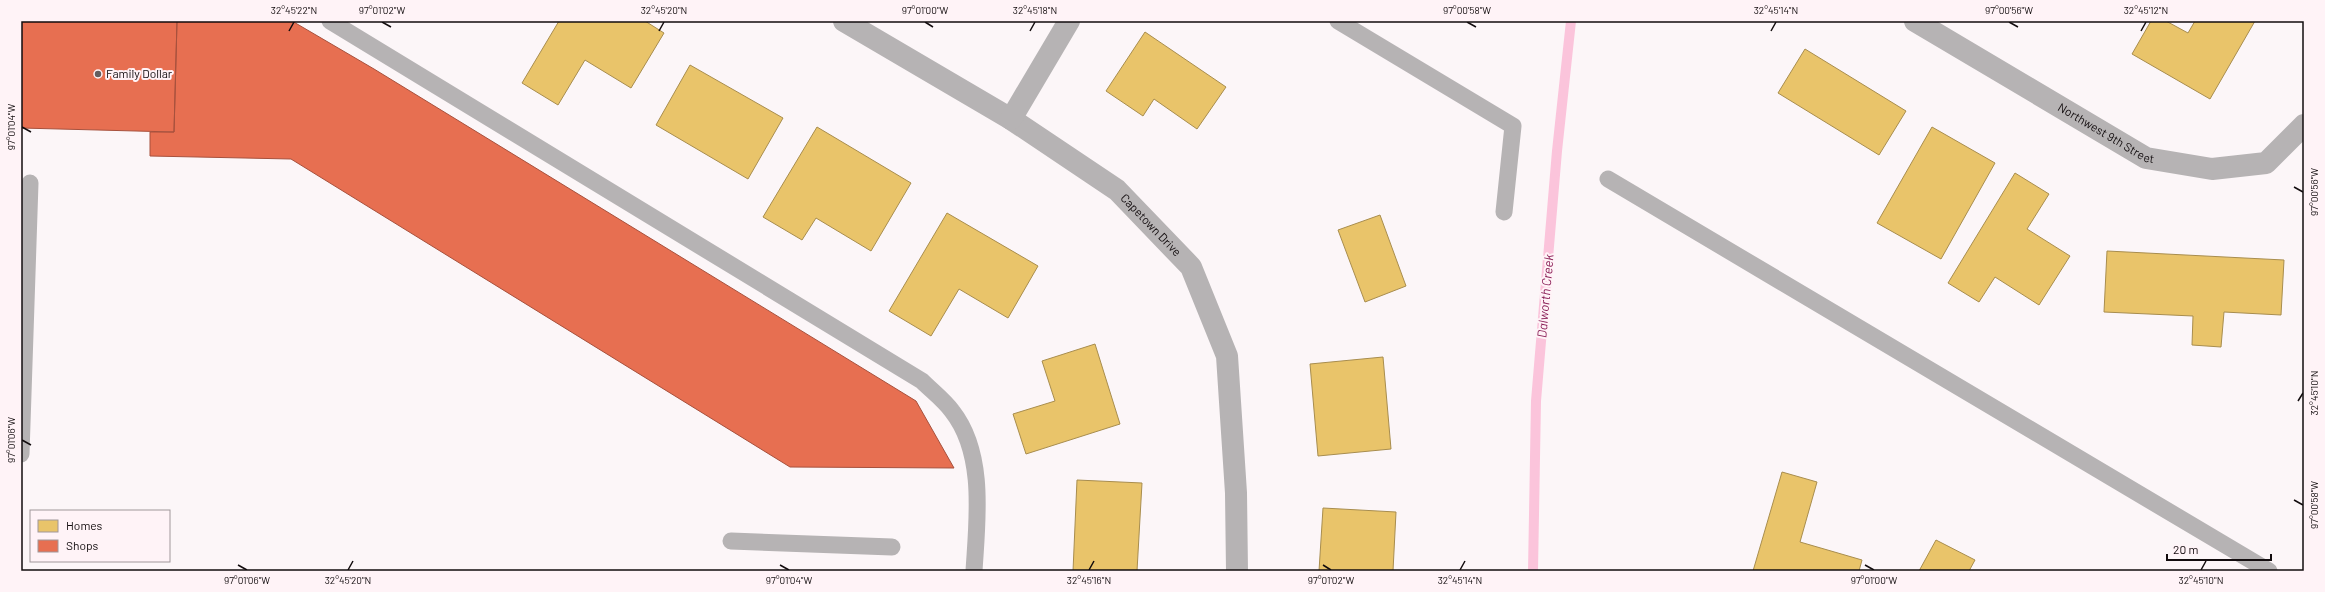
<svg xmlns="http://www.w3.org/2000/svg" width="2325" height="592" viewBox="0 0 2325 592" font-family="Barlow,sans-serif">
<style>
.homes{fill:#e9c46a;stroke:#a88d4e}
.shops{fill:#e76f51;stroke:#a7513d}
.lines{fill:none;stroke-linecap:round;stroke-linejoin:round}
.stream{stroke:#fbc4db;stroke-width:10}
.service{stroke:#b6b3b4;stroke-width:17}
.minor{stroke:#b6b3b4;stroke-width:22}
.ticks{fill:none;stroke:#120c0e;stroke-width:1.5}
.poi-dot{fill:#645e60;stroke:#fff3f7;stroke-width:1.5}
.labels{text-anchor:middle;stroke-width:4;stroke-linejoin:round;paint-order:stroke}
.poi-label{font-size:12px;fill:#120c0e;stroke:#fff3f7;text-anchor:start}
.street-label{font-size:12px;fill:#120c0e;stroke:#fff3f7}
.water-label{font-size:13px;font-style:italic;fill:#8c2259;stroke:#fff3f7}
.neatline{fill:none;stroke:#120c0e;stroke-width:1.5}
.ticks-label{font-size:10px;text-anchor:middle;fill:#120c0e}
</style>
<rect width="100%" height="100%" fill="#fcf6f8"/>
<path class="homes" d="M559,21H645L664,33L631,88L585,60L558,105L522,83Z
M2151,21H2166L2188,33L2195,21H2255L2210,99L2132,54Z
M1145,32L1226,87L1197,129L1154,99L1143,116L1106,91Z
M1805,49L1906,111L1879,155L1778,93Z
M690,65L783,118L748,179L656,125Z
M817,127L911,183L871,251L816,218L802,240L763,217Z
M1932,127L1995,163L1941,259L1877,223Z
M2015,173L2049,194L2027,229L2070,256L2039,305L1995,277L1979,302L1948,283Z
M947,213L1038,266L1008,318L959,289L931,336L889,311Z
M1380,215L1406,286L1365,302L1338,230Z
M2107,251L2284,260L2281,315L2224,312L2221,347L2192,345L2193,316L2104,312Z
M1095,344L1120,424L1026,454L1013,414L1055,401L1042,361Z
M1383,357L1391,449L1318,456L1310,364Z
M1782,472L1817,482L1800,542L1862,560L1859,571H1753Z
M1077,480L1142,483L1137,571H1073Z
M1323,508L1396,512L1393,571H1319Z
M1936,540L1975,560L1969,571H1919Z"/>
<path class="shops" d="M21,21H177L174,132L21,128Z
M177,21H292L374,69L916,401L954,468L790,467L291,159L150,156V132H174Z"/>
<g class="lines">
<path class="stream" d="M1533,571L1536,401L1557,151L1571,21"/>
<path class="service" d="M330,21L922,381C932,391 944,400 952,411C986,454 977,521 974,571
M1338,21L1513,126L1504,212
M1608,179L2269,571
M21,454L30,183
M731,541L892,547"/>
<g class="minor">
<path id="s1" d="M844,21L1011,119L1117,190L1191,267L1227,356L1236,493L1237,571"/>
<path id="s2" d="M1915,21L2146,158L2212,169L2266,163L2304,125"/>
<path d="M1011,119L1069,21"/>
</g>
</g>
<path class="ticks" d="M382,22L391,27M925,22L933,27M1467,22L1476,27M2009,22L2018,27M289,31L294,22M659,31L664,22M1030,31L1035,22M1771,31L1776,22M2141,31L2146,22M22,127L31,132M2294,187L2303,192M2298,401L2303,393M22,440L31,445M2294,500L2303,505M238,565L247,570M780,565L789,570M1323,565L1331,570M1865,565L1874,570M348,570L353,561M1089,570L1094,561M1460,570L1465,561M2201,570L2206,561"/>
<circle class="poi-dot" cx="98" cy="74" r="4"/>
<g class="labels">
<g class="poi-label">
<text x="106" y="78">Family Dollar</text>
</g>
<g class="street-label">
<text dy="4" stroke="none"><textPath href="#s2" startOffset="222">Northwest 9th Street</textPath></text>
<text dy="4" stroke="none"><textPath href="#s1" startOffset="370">Capetown Drive</textPath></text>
</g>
<g class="water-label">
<text transform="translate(1545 296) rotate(-85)" y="5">Dalworth Creek</text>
</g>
</g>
<rect width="2325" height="592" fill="none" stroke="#fff3f7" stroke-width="44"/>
<rect x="30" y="510" width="140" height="52" fill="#fff3f7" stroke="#a0979a"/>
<rect x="38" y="520" width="20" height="12" fill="#e9c46a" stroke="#a0979a"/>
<text x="66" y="530" font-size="12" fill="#120c0e">Homes</text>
<rect x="38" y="540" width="20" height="12" fill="#e76f51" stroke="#a0979a"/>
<text x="66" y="550" font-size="12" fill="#120c0e">Shops</text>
<path d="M2167 554v6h104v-6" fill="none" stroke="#120c0e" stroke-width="2"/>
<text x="2173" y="554" font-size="12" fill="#120c0e" stroke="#fff3f7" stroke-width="3" paint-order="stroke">20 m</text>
<rect x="22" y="22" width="2281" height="548" class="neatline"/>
<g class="ticks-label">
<text x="294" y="14">32°45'22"N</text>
<text x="382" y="14">97°01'02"W</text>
<text x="664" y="14">32°45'20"N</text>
<text x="925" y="14">97°01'00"W</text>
<text x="1035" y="14">32°45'18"N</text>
<text x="1467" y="14">97°00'58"W</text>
<text x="1776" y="14">32°45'14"N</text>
<text x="2009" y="14">97°00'56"W</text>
<text x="2146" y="14">32°45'12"N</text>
<text transform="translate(11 127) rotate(-90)" y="4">97°01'04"W</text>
<text transform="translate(2314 192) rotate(-90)" y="4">97°00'56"W</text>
<text transform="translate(2314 393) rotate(-90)" y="4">32°45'10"N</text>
<text transform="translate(11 440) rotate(-90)" y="4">97°01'06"W</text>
<text transform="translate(2314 505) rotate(-90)" y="4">97°00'58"W</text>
<text x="247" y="584">97°01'06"W</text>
<text x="348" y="584">32°45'20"N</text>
<text x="789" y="584">97°01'04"W</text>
<text x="1089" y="584">32°45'16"N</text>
<text x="1331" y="584">97°01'02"W</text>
<text x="1460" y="584">32°45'14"N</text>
<text x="1874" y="584">97°01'00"W</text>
<text x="2201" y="584">32°45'10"N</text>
</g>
</svg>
